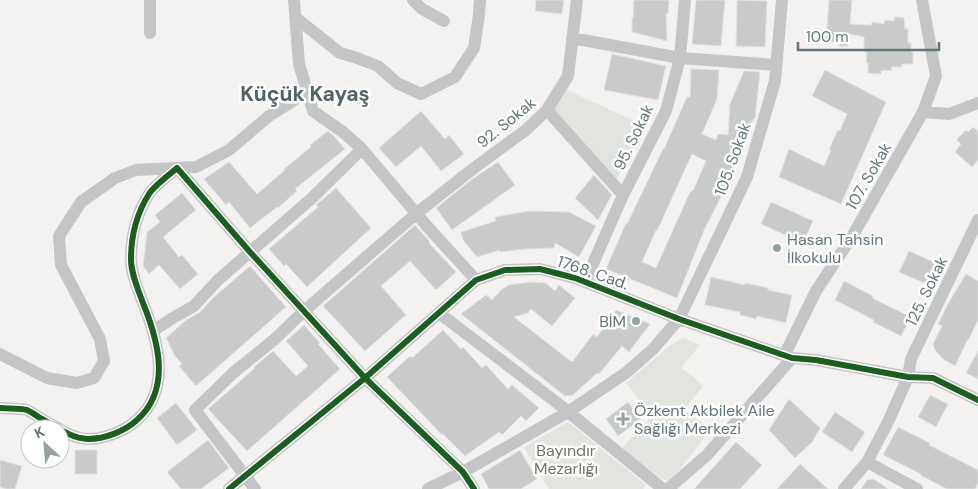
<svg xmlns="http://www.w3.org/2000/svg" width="978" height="489" viewBox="0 0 978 489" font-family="'DM Sans',sans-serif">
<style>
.green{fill:#e2e4df}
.building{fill:#c9caca;stroke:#e2e2e1;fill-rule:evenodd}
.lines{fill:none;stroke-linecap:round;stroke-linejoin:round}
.minor{stroke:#c3c5c6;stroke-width:12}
.cycleway-casing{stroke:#fff;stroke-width:9}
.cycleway{stroke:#1b5e20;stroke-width:6}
.poi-dot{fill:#95a1a3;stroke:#fff;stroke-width:2}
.labels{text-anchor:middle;stroke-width:5;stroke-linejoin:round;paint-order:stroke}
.street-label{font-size:16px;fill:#627679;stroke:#fff}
.poi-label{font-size:16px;fill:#627679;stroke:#fff;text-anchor:start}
.park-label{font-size:16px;fill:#6d7664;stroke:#fff}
.district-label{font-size:21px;font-weight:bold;fill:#536264;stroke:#fff}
</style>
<rect width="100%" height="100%" fill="#f3f2f1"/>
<path class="green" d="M567,90L645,126L617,179L554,109Z
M683,338L700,345L681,368L692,376L703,386L684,410L711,429L673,478L667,481L661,478L621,449L648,421L650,413L626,383L671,345Z
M568,422L646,485L643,489H549L524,447Z"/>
<path class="building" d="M536,0H564L562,14L535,11Z
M634,0H669L668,14H666L667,41L632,32V18H633Z
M696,0H725L721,46L692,44Z
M737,0L767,1L765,47L736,46Z
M829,0H852L850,24L871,25L872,22L884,24L885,20L894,21L895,17L904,18L905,29H908V43H911V52H913V64H902V67H891L892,70L881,71V74L868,73V63H866L867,52H864V37L849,34L848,46H839L840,42L826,41Z
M612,54L666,66L658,100L604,90Z
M691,69L719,70L717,99L702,134L716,140L718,134L728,135L730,104L744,71L760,72L755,119L754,118L718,203L705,228L677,298L606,269L626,223L627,224L663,149H664L687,97H690ZM692,154L706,161L693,191L692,190L691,192H690L656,268L642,262L656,230L657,231L681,178Z
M825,70L886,102L841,204L779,177L789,149L824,166L831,150L829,149L838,130L840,131L847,114L812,96Z
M421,111L445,139L449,135L464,154L441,171L421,146L396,167L379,148Z
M973,127L978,131V160L972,167L955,152L961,144L956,140L966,130L968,132Z
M328,131L334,136L345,149L295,189L297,191L278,208L277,207L250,228L229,202L226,205L204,179L229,162L257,194L285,170L284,169L311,147L310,145Z
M498,162L515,185L452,230L436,208L471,180Z
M594,175L612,195L598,220L575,198Z
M336,188L371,228L307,287L286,264L284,266L269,249L318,207L316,205Z
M182,193L196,210L163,237L179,257L182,255L198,274L180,289L159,265L149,274L143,266L147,232L160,222L155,215Z
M771,202L813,221L803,243L761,224Z
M530,211L569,212L596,226L579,257L555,243L554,248L525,249L500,252V250L477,257L463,240L461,232L496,221L495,217Z
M415,225L430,242L429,243L456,272L436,290L410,261L381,286L406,315L365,351L323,306Z
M909,251L938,264L929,285L899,272Z
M250,266L286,307L196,386L179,366L182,364L175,356L166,338L185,321L200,312L214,297Z
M966,274L978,281V320L969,339H968L955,366L943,359L935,350L933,344L942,326L938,324L949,302Z
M711,277L745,285V283L768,288V290L792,295L786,323L757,316L756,319L740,315V312L705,305Z
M844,281L873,296L872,298L911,317L901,336L873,322L874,320L835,300Z
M531,282L546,283L555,291L559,285L575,298L552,326L531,309L528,313L514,317L572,362L593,334L597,337L616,310L650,324L629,352L622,346L599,374L597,373L573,395L565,396L461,314L486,295L492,300L502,289L509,285Z
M304,325L320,343L318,344L340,369L247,451L208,409L255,368L254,367L273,351L296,376L308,366L286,341Z
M443,330L461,349L463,347L482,368L486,365L508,389L512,385L539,408L526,421L521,416L502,435L499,432L465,456L443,434L442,435L387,377L410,356L412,358Z
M978,351V379L966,373Z
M930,395L948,404L936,427L918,417Z
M789,399L820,428L813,441L795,458L769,430Z
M628,402L641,419L618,436L606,419Z
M176,403L197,430L177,445L157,418Z
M835,412L865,432L852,452L822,432Z
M898,427L930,443L929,445L978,470V483L975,489H947L920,475L921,474L883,455Z
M208,440L229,468L201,489H181L167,472Z
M736,442L762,465L740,489H694Z
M75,450H97V474H75Z
M520,450L537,479L521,489H489L481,474Z
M0,460L22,466L15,489H6L0,487Z
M800,464L828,489H777Z
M874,479L888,489H861L867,480Z"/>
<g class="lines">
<path class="minor" d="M150,0V33
M294,0L299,64L313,111L343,132L362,149L426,225L476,280
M413,0L422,9L444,21
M296,18L340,53L354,57L378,66L397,83L421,94L455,77L474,48L479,15L480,0
M572,38L680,58L776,65
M547,110L623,195
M923,112L949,114L978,103
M585,282L623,195L666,111L680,58L685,0
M439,313L556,402L663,489
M153,331L171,319L194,306L218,280L312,198L362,149
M0,354L47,378L77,383L94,378L104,361L100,339L61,265L59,236L81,202L115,178L136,170L196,167L229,150L269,116L307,92
M784,356L816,291L853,235L923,112L936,76L922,0
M0,408C9,409 18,408 27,410C31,412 36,415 40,418C55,426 70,438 88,439C105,439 125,431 137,420C172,389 158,340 143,303C138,289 131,274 131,259C131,236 137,213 149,194C154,186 169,175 177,168L250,252L365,378L463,472L474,489
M867,462L917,489
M229,489L365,378L476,280L505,270L540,269L575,278L679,319L792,358L816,360L908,377L933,378L978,400
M255,489L195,410L233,373L275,339L304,311L417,213L474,168L526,130L547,110L568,76L577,0
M428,489L463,472L568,412L627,372L653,349L679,319L747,177L775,81L782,0
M668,489L707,455L792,358
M844,489L867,462L888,422L908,377L911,359L978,220"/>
<defs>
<path id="cycleway" d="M0,408C9,409 18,408 27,410C31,412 36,415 40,418C55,426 70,438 88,439C105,439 125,431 137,420C172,389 158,340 143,303C138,289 131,274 131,259C131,236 137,213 149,194C154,186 169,175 177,168L250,252L365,378L463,472L474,489
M229,489L365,378L476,280L505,270L540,269L575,278L679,319L792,358L816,360L908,377L933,378L978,400"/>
</defs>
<use href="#cycleway" class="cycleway-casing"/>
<use href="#cycleway" class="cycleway"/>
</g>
<g class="poi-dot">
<circle cx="777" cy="248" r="5"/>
<circle cx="636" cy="321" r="5"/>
<path d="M620.5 411.5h5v5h5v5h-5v5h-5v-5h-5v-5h5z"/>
</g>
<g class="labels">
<g class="street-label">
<text transform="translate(506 122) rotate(-39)" y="6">92. Sokak</text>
<text transform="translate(633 137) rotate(-64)" y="6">95. Sokak</text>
<text transform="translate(732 159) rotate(-70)" y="6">105. Sokak</text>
<text transform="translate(868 176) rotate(-60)" y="6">107. Sokak</text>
<text transform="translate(593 272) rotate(19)" y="6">1768. Cad.</text>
<text transform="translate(926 291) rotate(-64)" y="6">125. Sokak</text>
</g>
<g class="poi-label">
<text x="787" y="245">Hasan Tahsin<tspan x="787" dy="18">İlkokulu</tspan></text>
<text x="626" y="327" text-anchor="end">BİM</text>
<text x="634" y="416">Özkent Akbilek Aile<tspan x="634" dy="18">Sağlığı Merkezi</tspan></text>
</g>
<g class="park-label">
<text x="566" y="456">Bayındır<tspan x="566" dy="18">Mezarlığı</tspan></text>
</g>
<g class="district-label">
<text x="305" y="101">Küçük Kayaş</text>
</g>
</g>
<g transform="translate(45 444) rotate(334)"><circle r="24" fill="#ffffff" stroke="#c0c8c9"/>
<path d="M0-4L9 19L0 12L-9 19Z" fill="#95a1a3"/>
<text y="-8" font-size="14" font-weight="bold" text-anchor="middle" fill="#627679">K</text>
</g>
<path d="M798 42v8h141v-8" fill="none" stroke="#627679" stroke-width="2.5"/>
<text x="806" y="42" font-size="15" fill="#627679" stroke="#ffffff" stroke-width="4" paint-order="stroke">100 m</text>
</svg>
